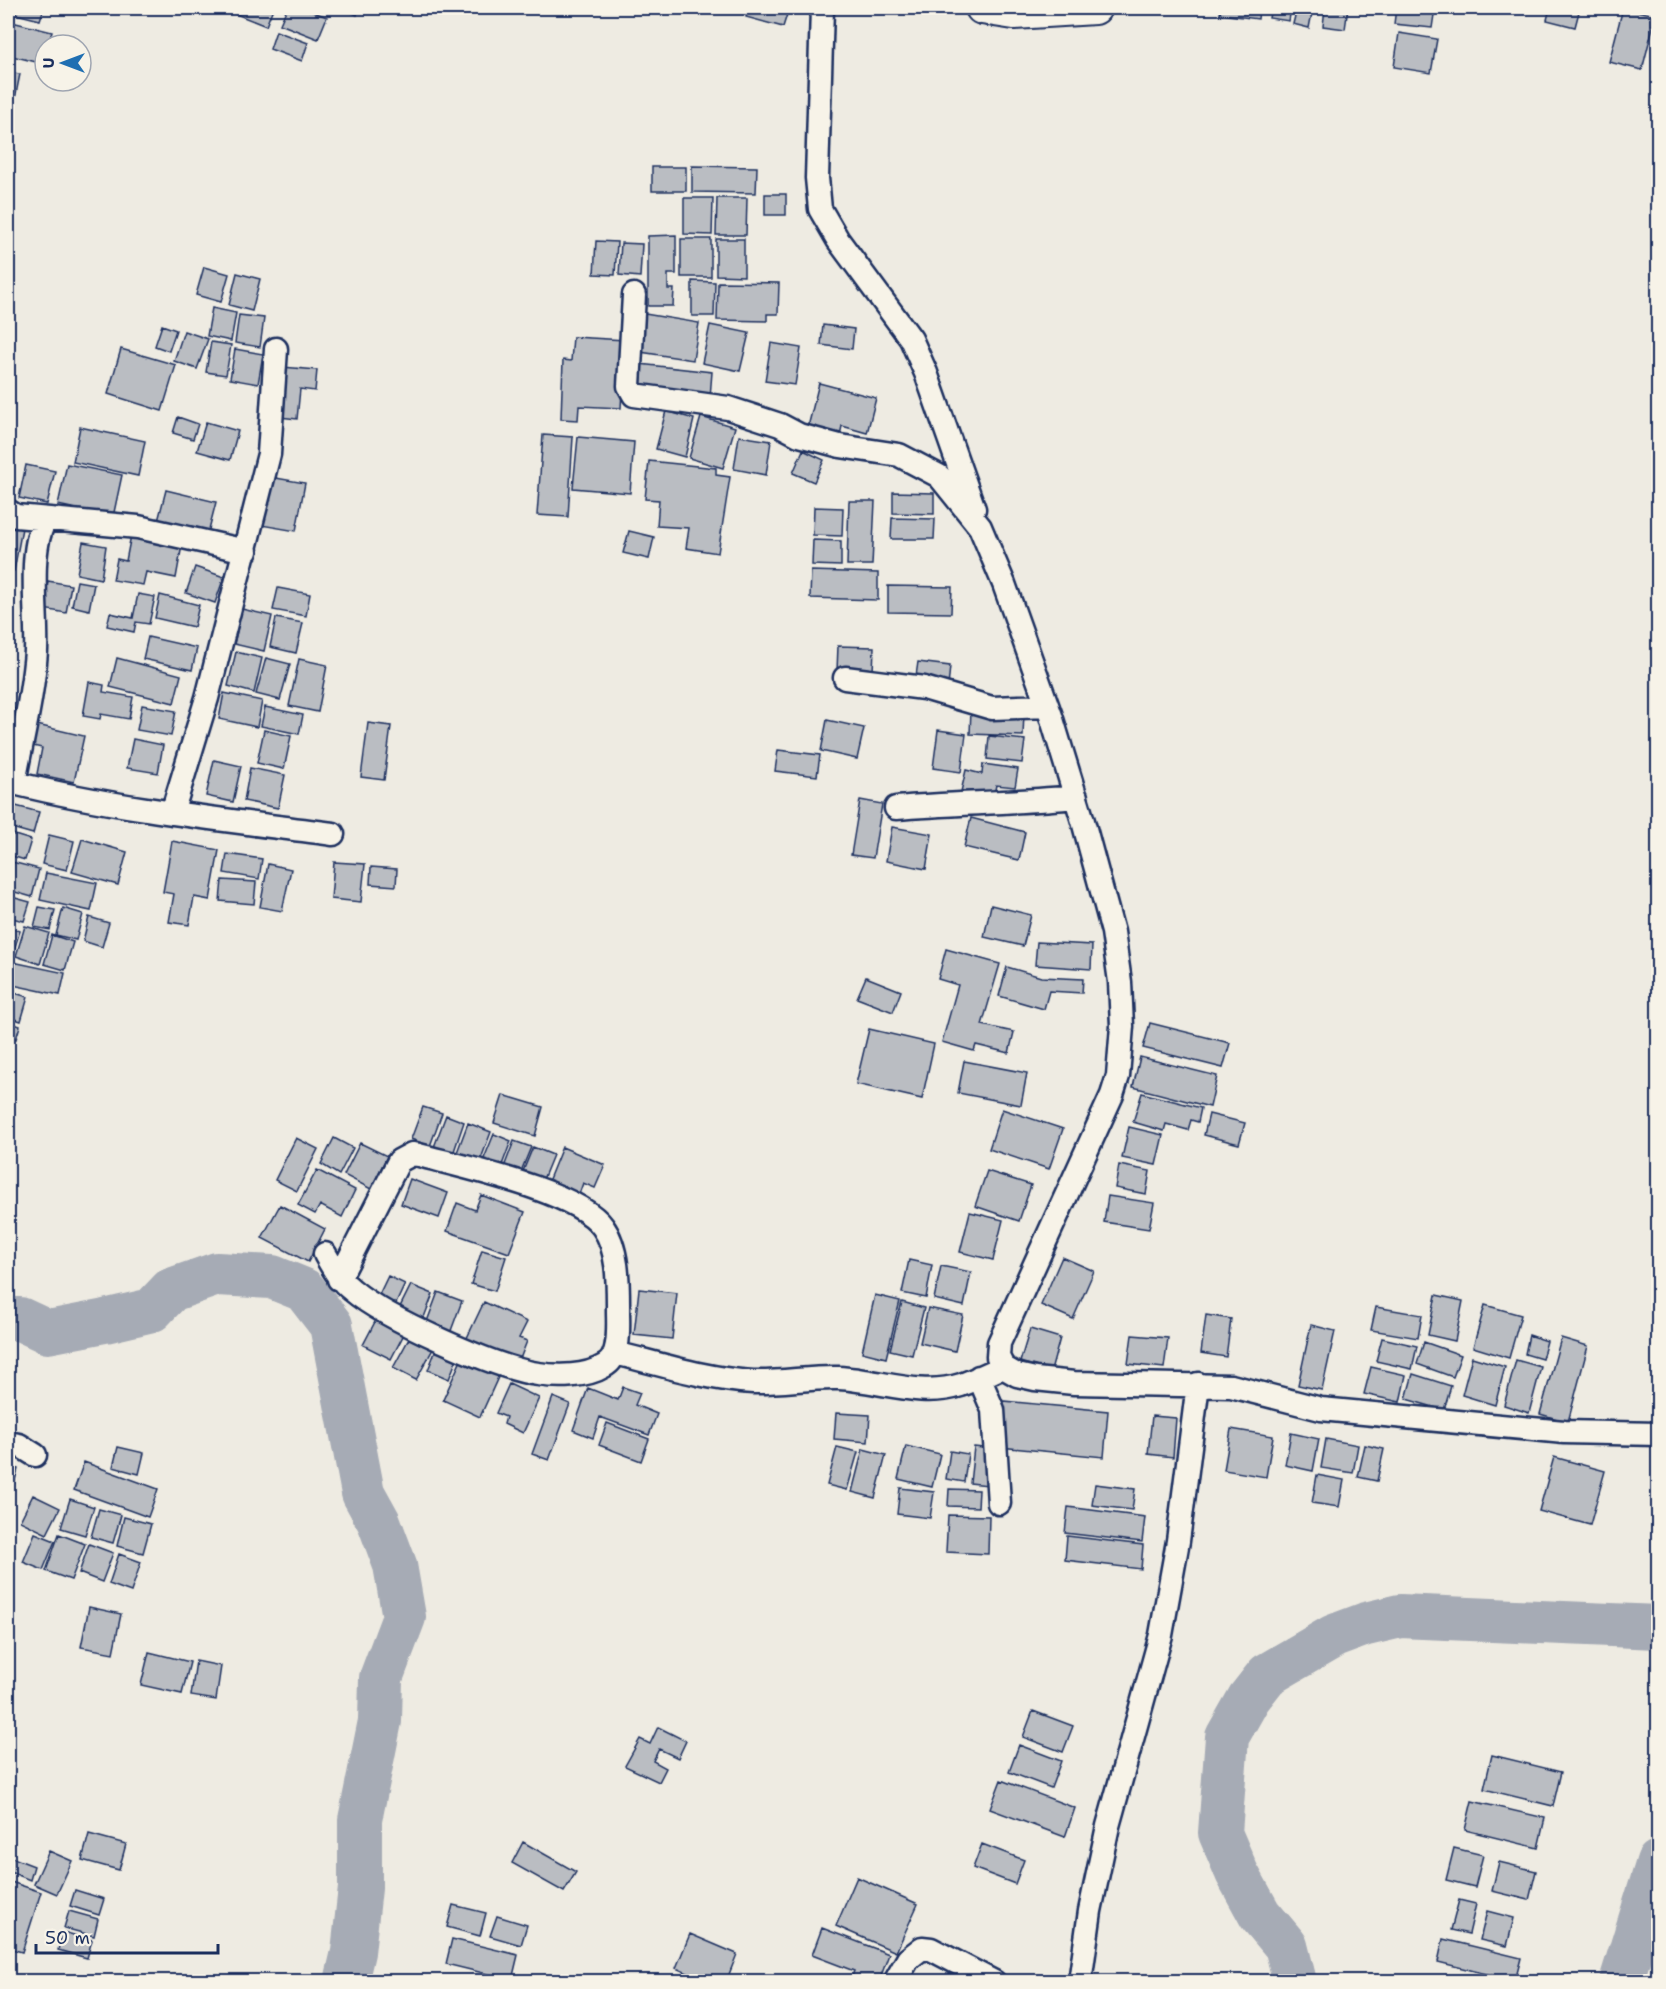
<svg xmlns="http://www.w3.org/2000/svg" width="1666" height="1989" viewBox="0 0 1666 1989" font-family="'Shantell Sans',sans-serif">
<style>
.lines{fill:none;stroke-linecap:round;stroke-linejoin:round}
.river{stroke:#a6abb5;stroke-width:44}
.building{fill:#babdc2;stroke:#1b2f5e;stroke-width:1.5}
.street-casing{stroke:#1b2f5e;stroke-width:27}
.secondary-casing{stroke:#1b2f5e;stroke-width:36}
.street{stroke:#f7f3e8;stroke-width:22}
.secondary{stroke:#f7f3e8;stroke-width:32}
</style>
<rect width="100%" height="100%" fill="#eeebe2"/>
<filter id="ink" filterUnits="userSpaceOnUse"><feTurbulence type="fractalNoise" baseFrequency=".0167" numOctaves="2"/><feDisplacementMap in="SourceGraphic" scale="12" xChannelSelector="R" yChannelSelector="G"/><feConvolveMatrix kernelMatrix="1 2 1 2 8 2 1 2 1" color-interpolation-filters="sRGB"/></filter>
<g filter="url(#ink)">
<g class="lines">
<path class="river" d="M8,1319H20L48,1332L105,1321L152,1310L171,1290L217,1274L272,1277L304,1290L331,1325L363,1493L379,1522L395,1565L404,1617L381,1678L380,1721L360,1820V1888L353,1952L346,1982
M1295,1982L1286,1946L1260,1915L1237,1873L1220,1833L1227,1737L1249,1698L1267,1675L1334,1636L1366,1624L1400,1616L1658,1627
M1621,1982L1658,1862"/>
</g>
<path class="building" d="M8,8H44L40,20L8,12Z
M233,8H273L266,26L231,12Z
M287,8H303L327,17L318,39L280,24Z
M342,8H360L357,15Z
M748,8H789L783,27L746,17Z
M1221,8H1259L1258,19L1220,14Z
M1271,8H1291L1289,21L1269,18Z
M1297,8H1313L1309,28L1293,24Z
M1325,8H1348L1345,29L1323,26Z
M1396,8H1435L1432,28L1394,24Z
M1550,8H1580L1575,27L1547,20Z
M1623,8L1656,15L1642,70L1609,62Z
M8,21L52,32L48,45H45L44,64L8,55Z
M276,31L308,43L302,61L270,49Z
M1399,33L1437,39L1431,73L1394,67Z
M8,72L20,74L15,99L8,98Z
M692,166L757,167L756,193L692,192Z
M652,167H686V191H652Z
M765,194H786V215H765Z
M684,198H713L712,235L684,234Z
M717,198H747L746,235H716Z
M676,235V274H668V289H674L673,306H648V236Z
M681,239H711V277H681Z
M716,239H744V276L716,275Z
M596,241L617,242L615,275L594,274Z
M621,243L642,244L640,277L619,275Z
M204,267L229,274L221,302L196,295Z
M237,273L260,279L252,311L229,305Z
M692,281L715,282L714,316H692Z
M718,282L779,283L778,314H767V321L717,320Z
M212,308L236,313L231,341L207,336Z
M639,313L699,323L693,360L634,351Z
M239,315L264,318L260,347L235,343Z
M162,325L176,330L169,351L155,346Z
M710,325L749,333L740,371L702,363Z
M823,325L854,329L852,349L821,345Z
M184,331L208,339L197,369L174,361Z
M573,337L625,340L621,408L579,406L578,420L561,419L563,360L571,361Z
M211,342L231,345L226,375L206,372Z
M771,343L801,348L795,385L765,381Z
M121,349L176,365L162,411L108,394Z
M235,349L263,354L258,384L230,379Z
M639,364L712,372L710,397L636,389Z
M282,367L317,370L315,391L300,389L297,419L280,417Z
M819,383L876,398L867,433L842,426L839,440L807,431Z
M666,411L694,419L685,457L656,449Z
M178,417L198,424L193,439L173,433Z
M701,417L735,427L723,468L689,458Z
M206,422L238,431L230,460L197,451Z
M80,427L145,441L138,476L73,462Z
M543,435L573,437L568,517L537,515Z
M739,436L771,441L766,475L734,469Z
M578,437L634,442L630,493L573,488Z
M803,450L824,460L814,482L793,473Z
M649,461L716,468V475L730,477L718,553L686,548L689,528L657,526L659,500L645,499Z
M67,464L122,475L113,517L58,505Z
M26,465L55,471L47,504L19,498Z
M270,477L305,483L296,531L261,525Z
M166,490L216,502L207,537L157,525Z
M893,492L934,493V514L893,513Z
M849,501H875L872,565H847Z
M814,507L843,508L842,536L813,535Z
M892,518L935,519L934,539H891Z
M8,525L22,528L14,571L8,570Z
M629,531L654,537L649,559L623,553Z
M131,535L182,545L176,578L146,572L143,585L113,580L117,559L126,561Z
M813,540L841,541V566L812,565Z
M83,542L106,546L101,579L77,574Z
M195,567L224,577L215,603L186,593Z
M811,571L878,573V600L810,598Z
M48,581L71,585L66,613L43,609Z
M77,581L94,584L89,610L72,606Z
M888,586L952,587L951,613L888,612Z
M278,588L310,594L306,616L273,610Z
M138,594L155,597L149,624L136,622L134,632L107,626L110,613L133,618Z
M160,595L199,605L194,627L155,618Z
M242,609L272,616L264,651L234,644Z
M276,618L303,623L296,653L270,647Z
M148,637L197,648L192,670L143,659Z
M838,646L874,647L873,672L837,671Z
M236,652L262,658L254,693L228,686Z
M117,658L181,675L174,703L110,687Z
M266,658L290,664L280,700L256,694Z
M299,659L327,665L318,712L289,706Z
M918,662L950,666L948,687L915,683Z
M89,682L104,685L103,692L133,697L129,719L101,714L100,719L83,716Z
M224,693L262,701L257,727L219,719Z
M142,705L176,711L171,736L137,730Z
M8,707L19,710L10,754L8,753Z
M265,707L303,715L299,734L261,726Z
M971,710L1024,712L1023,736L970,734Z
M827,720L864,728L857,759L821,751Z
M368,723L391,726L384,780L361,777Z
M37,725L84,736L74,782L37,774L42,748L33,746Z
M264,730L291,736L284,769L257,763Z
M938,730L966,734L961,772L933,768Z
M989,736L1025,740L1022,763L987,759Z
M133,739L163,745L158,773L127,768Z
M778,750L820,755L817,776L775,771Z
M214,760L241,766L233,802L206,796Z
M983,764L1018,769L1015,787L996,785L992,803L960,796L966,770L982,774Z
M250,768L285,775L278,808L244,801Z
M860,800L882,804L873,858L851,855Z
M8,804L39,812L33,834L8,827Z
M971,818L1025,832L1019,860L964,847Z
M892,827L932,834L926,869L886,861Z
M8,833L31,840L25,860L8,855Z
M49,835L74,841L67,870L42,864Z
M82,839L127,852L118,885L72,872Z
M172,841L219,850L210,900L194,897L189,925L169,922L174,894L163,892Z
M227,854L262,859L259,879L224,873Z
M8,861L39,869L32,897L8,890Z
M334,862L365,864L361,902L331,899Z
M268,864L291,869L282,911L260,907Z
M371,867L397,869L396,886L370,884Z
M46,873L97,883L91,911L40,900Z
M222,880L256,882L254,904L220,901Z
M8,896L30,902L24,921L8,917Z
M991,905L1031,915L1023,946L984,937Z
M39,907L55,910L50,930L34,927Z
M63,908L83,914L76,940L56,935Z
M89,917L109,923L102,947L83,941Z
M25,926L49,933L40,964L16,956Z
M8,927L20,931L13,953L8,952Z
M52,935L73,942L65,970L44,964Z
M1037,942L1092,945L1091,969L1035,965Z
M946,949L1000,964L982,1025L1014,1032L1009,1053L976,1045L974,1051L942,1042L958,985L938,979Z
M8,961L65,973L60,995L8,984Z
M1007,967L1041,977L1083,979L1082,993L1049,991L1044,1009L999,996Z
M866,977L901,991L893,1012L857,998Z
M8,991L28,997L21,1021L8,1017Z
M8,1022L20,1026L16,1039L8,1036Z
M1150,1023L1230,1043L1223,1068L1143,1048Z
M869,1029L934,1044L922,1099L856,1084Z
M1140,1057L1217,1076L1210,1107L1133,1087Z
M964,1061L1027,1073L1021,1105L958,1093Z
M1142,1093L1201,1108L1198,1122L1191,1120L1188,1130L1166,1124L1164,1131L1133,1122Z
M503,1095L543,1107L535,1136L494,1123Z
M423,1107L442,1113L430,1146L411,1139Z
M1002,1109L1063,1129L1049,1169L989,1149Z
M1209,1114L1245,1123L1239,1144L1204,1135Z
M446,1115L464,1122L453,1154L434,1147Z
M468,1123L491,1132L479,1164L456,1155Z
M1129,1127L1163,1135L1156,1165L1122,1158Z
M494,1134L511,1141L499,1173L481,1166Z
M296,1138L318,1149L297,1191L275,1180Z
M334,1138L353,1148L339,1175L321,1164Z
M514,1141L531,1147L517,1181L501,1175Z
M360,1143L387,1156L371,1189L344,1175Z
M533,1147L553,1155L539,1189L519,1181Z
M562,1147L605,1165L595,1188L583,1183L578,1197L547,1184Z
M1119,1165L1150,1171L1146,1194L1115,1188Z
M317,1170L355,1190L342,1217L320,1205L315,1214L298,1205Z
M987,1171L1031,1185L1019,1221L975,1206Z
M410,1179L448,1193L439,1218L401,1204Z
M481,1195L525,1212L509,1253L447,1231L457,1203L475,1210Z
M1108,1196L1154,1203L1149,1229L1104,1222Z
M280,1205L325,1229L308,1262L262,1238Z
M970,1212L1003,1220L993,1260L960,1252Z
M482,1250L506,1257L495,1291L471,1284Z
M1062,1257L1094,1271L1073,1319L1041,1305Z
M909,1260L932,1265L926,1298L902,1293Z
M941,1266L971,1272L964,1306L934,1299Z
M388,1276L405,1284L393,1310L376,1301Z
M411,1285L433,1294L421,1325L397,1313Z
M639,1289L677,1293L672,1339L634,1335Z
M438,1292L462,1301L449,1336L425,1327Z
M875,1295L900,1301L886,1358L862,1352Z
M1436,1295L1463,1301L1455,1341L1428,1335Z
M484,1302L527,1322L519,1338L527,1341L518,1364L465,1342Z
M902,1302L924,1308L912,1355L890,1350Z
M1485,1305L1521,1315L1509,1358L1473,1347Z
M1376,1307L1422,1315L1418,1338L1371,1330Z
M928,1308L963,1315L955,1351L920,1343Z
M1206,1315L1231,1319L1226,1357L1201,1353Z
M376,1320L404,1334L391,1359L363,1345Z
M1311,1325L1335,1331L1322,1390L1298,1385Z
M1030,1329L1060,1338L1051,1371L1020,1362Z
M411,1335L434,1347L416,1380L393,1368Z
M1132,1335L1168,1338L1164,1368L1128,1364Z
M1529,1335L1547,1341L1542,1359L1525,1354Z
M1382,1338L1417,1346L1412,1369L1376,1361Z
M1561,1338L1588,1346L1568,1422L1540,1414Z
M1424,1342L1461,1355L1453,1377L1417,1364Z
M437,1347L458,1356L449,1379L428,1370Z
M1472,1357L1505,1367L1495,1405L1462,1395Z
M462,1358L499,1375L480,1417L443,1400Z
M1516,1360L1541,1367L1529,1413L1504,1405Z
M1371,1367L1406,1375L1400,1402L1364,1394Z
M1413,1374L1451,1386L1444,1410L1406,1399Z
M509,1384L539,1398L523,1433L504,1424L506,1417L496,1413Z
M623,1387L640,1393L635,1405L657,1414L649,1435L600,1417L593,1438L573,1430L588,1388L618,1400Z
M553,1397L570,1404L549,1460L532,1454Z
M1004,1401L1108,1411L1104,1457L1000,1447Z
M836,1413L870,1415L868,1442L834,1439Z
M1152,1416L1176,1418L1173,1457L1148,1454Z
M607,1423L649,1439L641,1461L599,1445Z
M1231,1429L1273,1436L1266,1477L1224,1470Z
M1291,1433L1319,1439L1313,1471L1285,1465Z
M1326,1439L1358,1445L1353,1473L1321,1468Z
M1365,1445L1384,1449L1377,1481L1358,1477Z
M906,1446L940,1454L932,1487L898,1479Z
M118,1447L144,1453L139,1474L113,1467Z
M837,1447L858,1452L847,1490L827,1485Z
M974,1447L992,1449L988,1485L970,1483Z
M863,1449L886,1455L875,1498L852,1492Z
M950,1451L968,1454L964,1482L946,1479Z
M1554,1457L1605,1471L1590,1525L1539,1511Z
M84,1462L158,1489L148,1517L74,1490Z
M8,1466L18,1469L8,1506Z
M1317,1475L1344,1480L1339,1507L1312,1503Z
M1095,1484L1135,1489L1132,1510L1092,1505Z
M900,1488L934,1492L930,1518L897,1514Z
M949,1489L979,1490L978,1507L948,1506Z
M33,1495L60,1508L47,1534L20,1521Z
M70,1499L94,1507L85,1535L61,1528Z
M1068,1507L1145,1517L1142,1542L1065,1533Z
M99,1509L121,1515L113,1543L91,1537Z
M948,1515L989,1516L988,1554L946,1552Z
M124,1517L151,1524L143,1553L117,1546Z
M35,1533L55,1541L43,1570L23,1562Z
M59,1534L85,1544L71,1580L46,1571Z
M1067,1536L1143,1545L1141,1569L1065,1560Z
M89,1544L113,1553L102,1582L79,1573Z
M119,1554L141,1562L131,1592L109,1584Z
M89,1607L121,1614L113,1653L81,1647Z
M149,1652L190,1662L182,1694L141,1685Z
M196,1661L221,1666L216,1700L191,1696Z
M1033,1711L1073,1726L1063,1752L1023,1737Z
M658,1727L686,1741L678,1758L659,1749L653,1761L666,1768L659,1782L625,1766L640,1739L650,1744Z
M1019,1745L1061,1761L1051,1788L1009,1772Z
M1492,1755L1561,1772L1553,1806L1484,1789Z
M1001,1780L1075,1808L1065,1837L990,1809Z
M1472,1801L1545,1818L1538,1848L1465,1830Z
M89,1834L126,1844L119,1870L82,1860Z
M523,1842L576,1872L564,1892L512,1863Z
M982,1844L1024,1860L1015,1884L973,1868Z
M1454,1848L1483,1855L1475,1887L1446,1880Z
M49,1851L72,1861L57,1894L34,1884Z
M8,1856L34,1866L30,1880L8,1871Z
M1499,1862L1536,1871L1529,1900L1492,1891Z
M857,1877L918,1904L896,1952L836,1926Z
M8,1881L41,1892L22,1952L8,1948Z
M75,1890L104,1899L99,1915L70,1906Z
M1459,1900L1476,1904L1469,1934L1451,1930Z
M453,1905L486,1913L480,1936L447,1927Z
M69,1911L98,1919L94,1936L64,1928Z
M1487,1911L1514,1918L1507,1946L1480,1940Z
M497,1916L527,1925L521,1945L490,1936Z
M822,1928L889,1954L881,1976L886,1978L885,1982H850L854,1971L812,1955Z
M63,1932L92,1940L87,1958L58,1950Z
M690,1934L737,1954L726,1982H708L676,1968Z
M452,1939L518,1955L512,1980L446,1964Z
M1443,1939L1521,1958L1515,1981L1438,1962Z
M465,1977L488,1982H464Z"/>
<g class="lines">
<defs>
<path id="street" d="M822,8L817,178L820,209L838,240L911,339L926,373L974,509
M634,295L629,386L634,395L728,408L780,425L799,435L840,446L899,455L939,476L980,527L1004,584L1051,716L1083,821L1113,932L1120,982L1122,1026L1118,1076L1112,1095L999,1343L998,1357L1003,1367L1017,1375L1035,1379L1074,1383L1231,1386L1321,1409L1564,1432L1658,1434
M8,511L16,516L138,527L246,551
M46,519C27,548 38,615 36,651C33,695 22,739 14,783C118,809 226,820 333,834
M845,678L924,688L992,708L1047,706
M896,808C957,803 1015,803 1076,797
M172,813L207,698L269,454L276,349
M325,1254C333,1268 339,1280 352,1290C385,1318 495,1368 538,1374C558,1377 586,1377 604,1366C621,1358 618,1327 618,1311C618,1286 619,1249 603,1227C578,1191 463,1167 419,1155L412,1154L399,1161L339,1279
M615,1353C660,1364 705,1379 753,1382C782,1383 810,1377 839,1378C879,1380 921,1398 961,1385C975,1380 989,1373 1003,1367
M979,1377L993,1410L999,1503
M8,1443L19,1445L35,1455
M895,1982L908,1959L922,1948L931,1949L994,1982
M1080,1982L1090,1911L1108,1826L1161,1635L1178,1541L1198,1384"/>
<path id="secondary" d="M982,8L1014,13L1095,8"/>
</defs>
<use href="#street" class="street-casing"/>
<use href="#secondary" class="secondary-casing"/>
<use href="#street" class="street"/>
<use href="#secondary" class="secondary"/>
</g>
</g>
<rect width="1666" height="1989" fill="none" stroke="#f7f3e8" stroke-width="30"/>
<rect x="15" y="15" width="1636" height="1959" fill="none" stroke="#1b2f5e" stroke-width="2" filter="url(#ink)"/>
<g transform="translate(63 63) rotate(270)"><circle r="28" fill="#f7f3e8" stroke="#9fa5b1" stroke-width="1.5"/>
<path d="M0-4.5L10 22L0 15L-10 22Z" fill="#1f6fb2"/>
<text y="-9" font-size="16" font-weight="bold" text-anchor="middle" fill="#1b2f5e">U</text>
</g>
<path d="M36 1944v9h182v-9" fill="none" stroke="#1b2f5e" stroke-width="3"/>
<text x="45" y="1944" font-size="18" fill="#1b2f5e" stroke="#f7f3e8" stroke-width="4.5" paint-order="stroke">50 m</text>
</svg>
